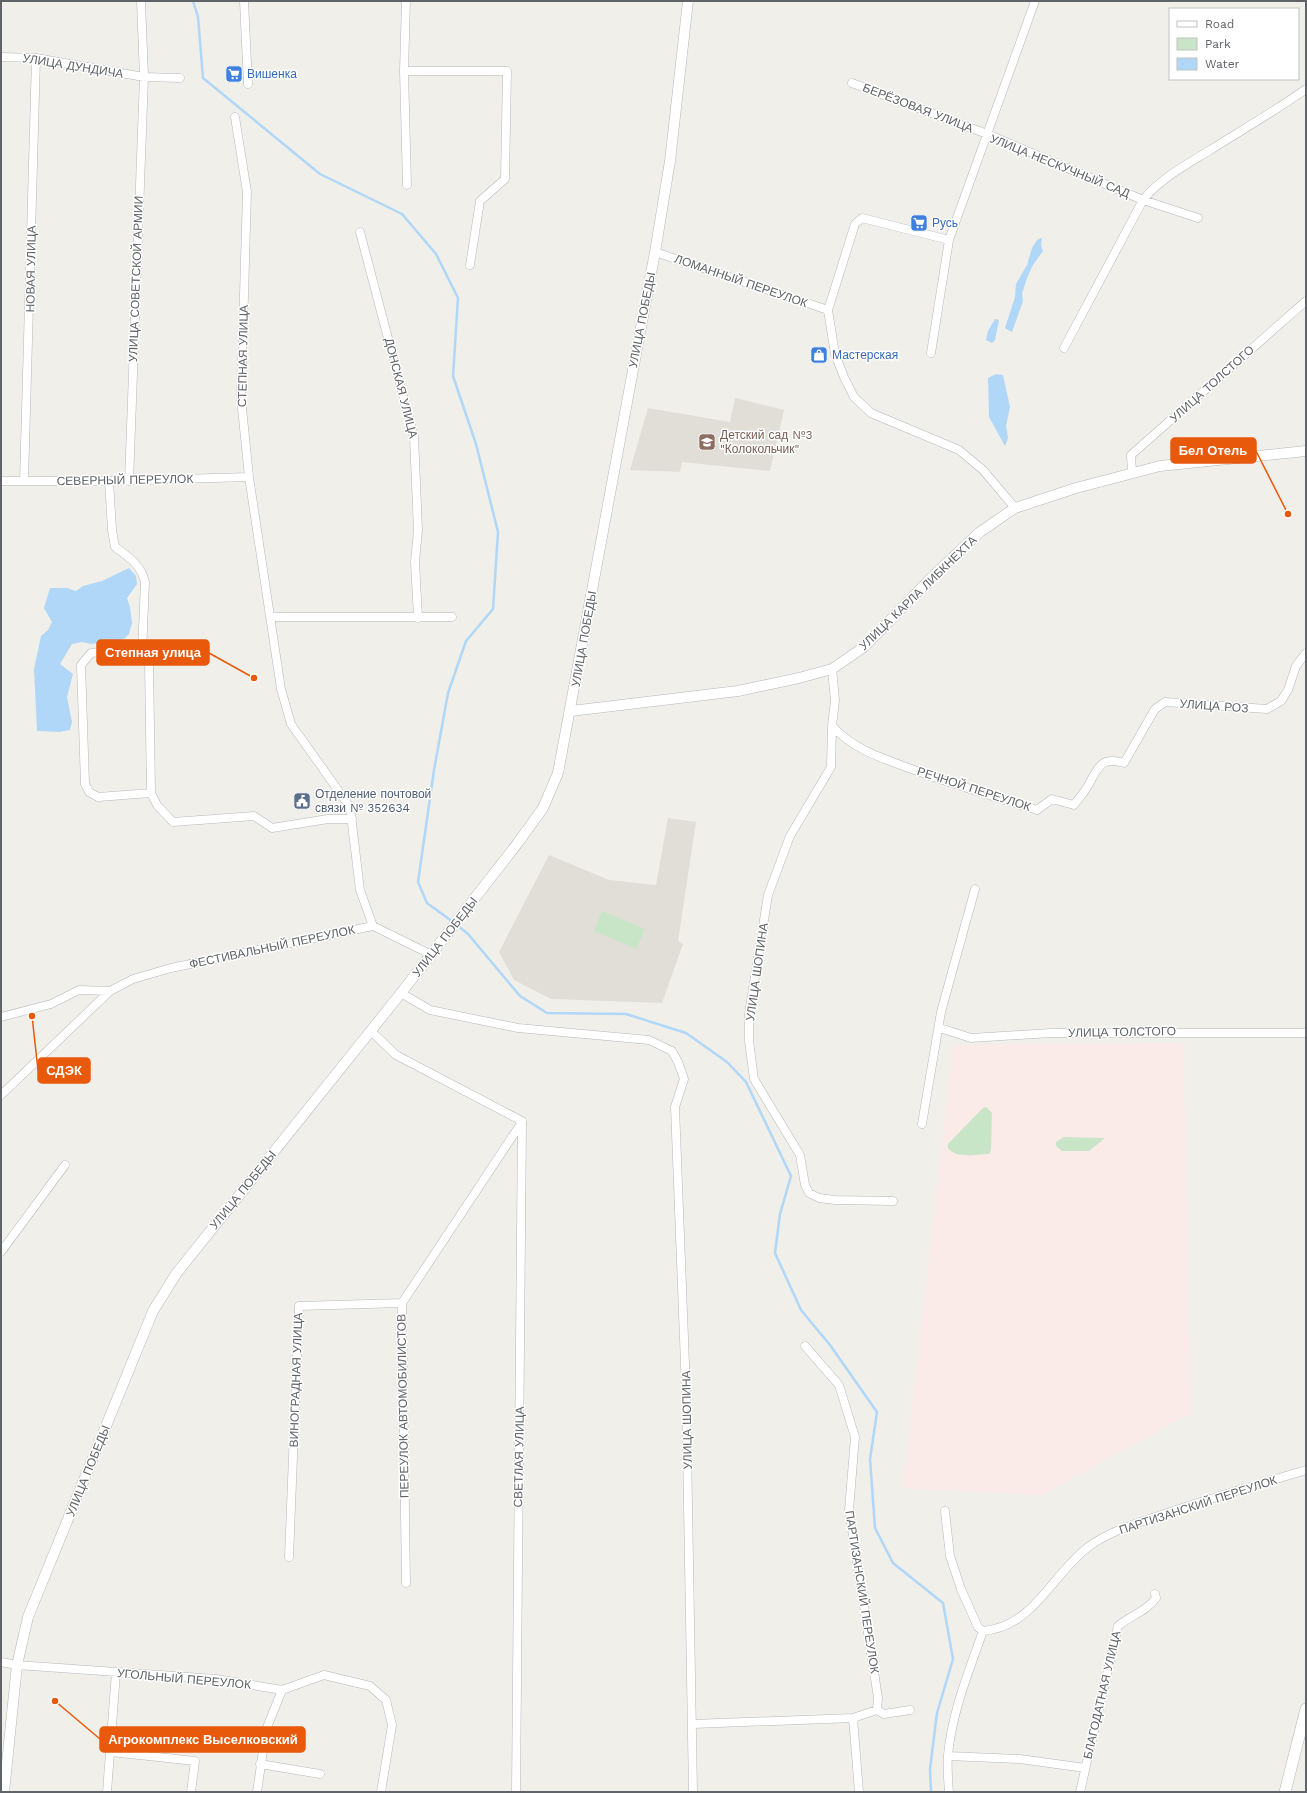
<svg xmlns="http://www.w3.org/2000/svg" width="1307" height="1793" viewBox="0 0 1307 1793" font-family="'Work Sans',sans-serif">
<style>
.education{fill:#e0ded7}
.medical{fill:#faeae8}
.green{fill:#c8e5c8}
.water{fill:#b0d7f8}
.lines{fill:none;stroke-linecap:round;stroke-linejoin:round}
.stream{stroke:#b0d7f8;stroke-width:2.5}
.minor-casing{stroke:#b5b8bb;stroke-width:9}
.tertiary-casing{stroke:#b5b8bb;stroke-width:11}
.secondary-casing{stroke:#b4b7bb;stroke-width:12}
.minor{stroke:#fff;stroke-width:8}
.tertiary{stroke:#fff;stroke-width:10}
.secondary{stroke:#fff;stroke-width:11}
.labels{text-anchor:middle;stroke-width:3;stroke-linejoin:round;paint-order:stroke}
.street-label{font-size:12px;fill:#606367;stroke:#fff}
.shop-label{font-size:12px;fill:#366cbe;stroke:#fff;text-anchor:start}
.education-label{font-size:12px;fill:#785e54;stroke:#fff;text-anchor:start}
.service-label{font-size:12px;fill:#4e5e75;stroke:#fff;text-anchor:start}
.leader{fill:none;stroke:#e8590c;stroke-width:1.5}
.callout-dot{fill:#e8590c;stroke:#fff;stroke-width:1.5}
.callout{fill:#e8590c;stroke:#e8590c;stroke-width:1.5}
.callout-label{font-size:13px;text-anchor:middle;font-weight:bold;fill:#fff}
</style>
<rect width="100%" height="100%" fill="#f0efe9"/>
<path class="education" d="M735,398L784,410L770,471L682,462L680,472L630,470L648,408L730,422Z
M668,818L696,822L678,941L683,944L662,1003L551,999L514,980L499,952L549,855L609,880L656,885Z"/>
<path class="medical" d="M1183,1043L1191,1413L1042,1495L903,1488L953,1045Z"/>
<path class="green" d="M602,911L645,929L636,949L594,931Z
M986,1107L992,1113L991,1150L989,1154C976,1154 956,1159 948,1148V1144L983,1108Z
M1064,1137L1105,1138L1089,1151H1062L1056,1146V1142Z"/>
<path class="water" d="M1042,238L1041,245L1043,251L1033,265L1027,278L1022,294L1023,301L1012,332L1005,328L1015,297L1016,284L1027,265L1032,248L1037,240Z
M995,319L999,320L995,340L992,343L986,340L988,331Z
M996,374L1003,375L1010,407L1006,426L1008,438L1005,446L989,417L988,378Z
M129,568L136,576L137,584L127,598L130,607L132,623L129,634L124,639L91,644L82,642L72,644L60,664L73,674L67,697L72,722L70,730L59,732L37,731L34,669L41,636L48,630L52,622L44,608L50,588H67L76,591L83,586L102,581Z"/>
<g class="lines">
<path class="stream" d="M193,1L198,17L203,78L320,174L402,214L436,254L458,298L453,376L476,444L498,532L493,609L466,641L448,693L434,770L418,882L427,903L453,922
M457,925L468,934L520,996L547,1013L626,1014L686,1033L727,1062L746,1082L791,1176L780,1214L775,1253L801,1310L830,1345L877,1412L870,1459L875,1528L893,1563L943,1603L953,1659L937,1713L930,1769L931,1792"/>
<defs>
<path id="minor" d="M244,1L248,84
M406,1L404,71L407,185
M1,57L36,58L144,77L180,78
M404,71H507L505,179L480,201L470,265
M852,83L987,134L1143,200L1198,218
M235,117L247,192L241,398L249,477L281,689L291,724L350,807L360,890L373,926
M360,232L414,437L418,530L415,562L418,618
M949,240L862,218L855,224L828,310L835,354L844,377L854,397L871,413L959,450L983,470L1015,508
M655,252L828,310
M1064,348L1143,200C1161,178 1186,165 1210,150C1242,130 1275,111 1306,89
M931,353L949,240L1035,1
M1132,472L1131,455L1306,301
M1,481H109L249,477
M24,481L36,58
M109,481L112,530L115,547C129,557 141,565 145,582L142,652L149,663L151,793L98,797L89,792L85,784L81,665L91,653L132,649L142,652
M129,481L144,77L141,1
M271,617H452
M832,669L835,700L832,726L831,767L790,836L768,895L749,1014V1041L754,1079L800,1155L805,1185L809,1193L819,1198L835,1200L893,1201
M832,726C856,752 888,760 920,772C959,786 998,798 1037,810L1052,799L1074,805C1079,798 1085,792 1089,784C1098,768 1101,756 1124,763L1155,709L1165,702L1267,709L1281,701L1288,690L1296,666L1306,653
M151,793L157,805L173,822L254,816L272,828L328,819H352
M401,993L430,1010L518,1028L649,1040L672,1051L678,1062L684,1079L675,1107L686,1390L693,1792
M1,1017L51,1004L79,990L110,991
M940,1028L971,1038L1051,1033H1306
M371,1031L396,1055L522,1121
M1,1095L110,991L133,979L171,968L373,926L432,955
M922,1124L941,1012L975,889
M1,1252L65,1165
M805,1346L839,1385L855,1437L849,1510L878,1698L877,1710
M945,1511L950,1556L961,1589L978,1627L983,1631C1033,1627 1051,1576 1087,1548C1109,1531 1138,1523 1164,1514C1211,1498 1259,1484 1306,1470
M289,1557L299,1306L402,1303
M406,1583L402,1303L522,1122
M1,1662L17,1665L216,1679L282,1690L324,1675L370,1686L386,1700L392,1725L381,1792
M853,1718L859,1792
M693,1724L853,1718L877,1710L884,1714L910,1710
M111,1752L195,1761L191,1792
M948,1756L1020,1759L1085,1768
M260,1764L320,1774
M107,1792L116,1672
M257,1792L266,1730L282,1690
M516,1792L522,1121
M949,1792C948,1780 947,1767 948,1755C952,1712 969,1671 983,1631
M1080,1792L1118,1626C1130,1616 1147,1611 1156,1598L1155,1594"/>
<path id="tertiary" d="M571,711L738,691L799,678L832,669L864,647L935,574L980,532L1015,508L1076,488L1160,466L1306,451
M4,1792L17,1665L28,1617L153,1311L176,1274L401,993L517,844L543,808L558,773L655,252L670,161L688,1"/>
<path id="secondary" d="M1285,1792L1306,1709"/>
</defs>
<use href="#minor" class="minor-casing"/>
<use href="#tertiary" class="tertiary-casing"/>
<use href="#secondary" class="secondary-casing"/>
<use href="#minor" class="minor"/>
<use href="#tertiary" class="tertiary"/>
<use href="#secondary" class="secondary"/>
</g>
<defs>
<symbol id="supermarket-square" viewBox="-11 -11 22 22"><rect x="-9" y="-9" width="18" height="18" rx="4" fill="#3f7fe0" stroke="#fff"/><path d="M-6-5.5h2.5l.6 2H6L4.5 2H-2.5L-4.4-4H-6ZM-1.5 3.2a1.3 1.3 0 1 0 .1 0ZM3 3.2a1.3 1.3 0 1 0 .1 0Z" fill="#fff"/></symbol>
<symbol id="shop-square" viewBox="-11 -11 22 22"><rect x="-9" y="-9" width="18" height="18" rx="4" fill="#3f7fe0" stroke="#fff"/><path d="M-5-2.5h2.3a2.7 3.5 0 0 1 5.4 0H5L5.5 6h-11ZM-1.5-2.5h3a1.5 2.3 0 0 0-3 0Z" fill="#fff"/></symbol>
<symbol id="school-square" viewBox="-11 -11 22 22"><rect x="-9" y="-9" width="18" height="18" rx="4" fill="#8d6e63" stroke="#fff"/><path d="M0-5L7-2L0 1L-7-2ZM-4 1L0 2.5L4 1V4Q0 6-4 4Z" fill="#fff"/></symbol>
<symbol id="civic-square" viewBox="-11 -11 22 22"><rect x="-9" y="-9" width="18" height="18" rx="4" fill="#5c6f8a" stroke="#fff"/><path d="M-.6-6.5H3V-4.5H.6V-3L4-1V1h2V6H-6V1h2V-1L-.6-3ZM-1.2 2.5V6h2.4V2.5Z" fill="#fff"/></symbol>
</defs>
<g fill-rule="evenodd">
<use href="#supermarket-square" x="224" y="64" width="20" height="20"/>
<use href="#supermarket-square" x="909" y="213" width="20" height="20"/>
<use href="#shop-square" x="809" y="345" width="20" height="20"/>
<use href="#school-square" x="697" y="432" width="20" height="20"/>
<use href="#civic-square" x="292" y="791" width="20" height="20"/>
</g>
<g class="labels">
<g class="street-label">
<text transform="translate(73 66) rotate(9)" y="4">УЛИЦА ДУНДИЧА</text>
<text transform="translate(918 108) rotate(21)" y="4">БЕРЁЗОВАЯ УЛИЦА</text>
<text transform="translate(1060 166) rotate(22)" y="4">УЛИЦА НЕСКУЧНЫЙ САД</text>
<text transform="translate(31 269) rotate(-89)" y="4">НОВАЯ УЛИЦА</text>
<text transform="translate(136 279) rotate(-88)" y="4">УЛИЦА СОВЕТСКОЙ АРМИИ</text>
<text transform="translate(741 281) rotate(19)" y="4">ЛОМАННЫЙ ПЕРЕУЛОК</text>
<text transform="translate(642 320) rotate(-79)" y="4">УЛИЦА ПОБЕДЫ</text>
<text transform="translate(243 356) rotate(-89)" y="4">СТЕПНАЯ УЛИЦА</text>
<text transform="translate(1212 384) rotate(-42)" y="4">УЛИЦА ТОЛСТОГО</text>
<text transform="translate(401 388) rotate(76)" y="4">ДОНСКАЯ УЛИЦА</text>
<text transform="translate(125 480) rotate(-1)" y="4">СЕВЕРНЫЙ ПЕРЕУЛОК</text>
<text transform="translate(918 593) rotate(-44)" y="4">УЛИЦА КАРЛА ЛИБКНЕХТА</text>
<text transform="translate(584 639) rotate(-80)" y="4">УЛИЦА ПОБЕДЫ</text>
<text transform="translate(1214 706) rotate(4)" y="4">УЛИЦА РОЗ</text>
<text transform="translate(974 789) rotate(18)" y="4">РЕЧНОЙ ПЕРЕУЛОК</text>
<text transform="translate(445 937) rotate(-52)" y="4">УЛИЦА ПОБЕДЫ</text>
<text transform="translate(272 947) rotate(-12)" y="4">ФЕСТИВАЛЬНЫЙ ПЕРЕУЛОК</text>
<text transform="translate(757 972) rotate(-82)" y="4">УЛИЦА ШОПИНА</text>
<text transform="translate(1122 1032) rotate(-1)" y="4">УЛИЦА ТОЛСТОГО</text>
<text transform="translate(243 1190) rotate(-51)" y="4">УЛИЦА ПОБЕДЫ</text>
<text transform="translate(296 1380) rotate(-88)" y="4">ВИНОГРАДНАЯ УЛИЦА</text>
<text transform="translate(403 1406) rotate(-91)" y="4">ПЕРЕУЛОК АВТОМОБИЛИСТОВ</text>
<text transform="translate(687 1420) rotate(-91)" y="4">УЛИЦА ШОПИНА</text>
<text transform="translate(519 1457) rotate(-89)" y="4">СВЕТЛАЯ УЛИЦА</text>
<text transform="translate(88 1471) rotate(-68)" y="4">УЛИЦА ПОБЕДЫ</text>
<text transform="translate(1198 1505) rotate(-18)" y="4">ПАРТИЗАНСКИЙ ПЕРЕУЛОК</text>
<text transform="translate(862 1592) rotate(81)" y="4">ПАРТИЗАНСКИЙ ПЕРЕУЛОК</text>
<text transform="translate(184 1679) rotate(5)" y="4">УГОЛЬНЫЙ ПЕРЕУЛОК</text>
<text transform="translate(1102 1695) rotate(-77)" y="4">БЛАГОДАТНАЯ УЛИЦА</text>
</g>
<g class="shop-label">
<text x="247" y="78">Вишенка</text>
<text x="932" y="227">Русь</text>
<text x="832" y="359">Мастерская</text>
</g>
<g class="education-label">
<text x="720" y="439">Детский сад №3<tspan x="720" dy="14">"Колокольчик"</tspan></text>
</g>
<g class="service-label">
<text x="315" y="798">Отделение почтовой<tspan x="315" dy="14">связи № 352634</tspan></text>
</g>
</g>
<path class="leader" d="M1288 514L1256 451M254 678L209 653M32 1016L38 1070M55 1701L100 1739"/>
<g class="callout-dot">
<circle cx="1288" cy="514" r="4"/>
<circle cx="254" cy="678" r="4"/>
<circle cx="32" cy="1016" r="4"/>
<circle cx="55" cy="1701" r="4"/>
</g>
<g class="callout">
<rect x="1171" y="438" width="85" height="25" rx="4"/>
<rect x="97" y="640" width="112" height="25" rx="4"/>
<rect x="38" y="1058" width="52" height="25" rx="4"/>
<rect x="100" y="1727" width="205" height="25" rx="4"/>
</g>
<g class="callout-label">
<text x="1213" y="455">Бел Отель</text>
<text x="153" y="657">Степная улица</text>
<text x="64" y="1075">СДЭК</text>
<text x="203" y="1744">Агрокомплекс Выселковский</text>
</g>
<rect width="1307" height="1793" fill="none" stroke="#606367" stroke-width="4"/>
<rect x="1169" y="8" width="130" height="72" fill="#ffffff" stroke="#bfc1c2"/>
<rect x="1177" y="21" width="20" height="6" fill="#ffffff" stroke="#bfc1c2"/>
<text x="1205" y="28" font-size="12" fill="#606367">Road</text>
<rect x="1177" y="38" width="20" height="12" fill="#c8e5c8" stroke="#bfc1c2"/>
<text x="1205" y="48" font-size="12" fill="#606367">Park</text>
<rect x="1177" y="58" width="20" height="12" fill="#b0d7f8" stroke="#bfc1c2"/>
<text x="1205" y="68" font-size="12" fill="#606367">Water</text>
</svg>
